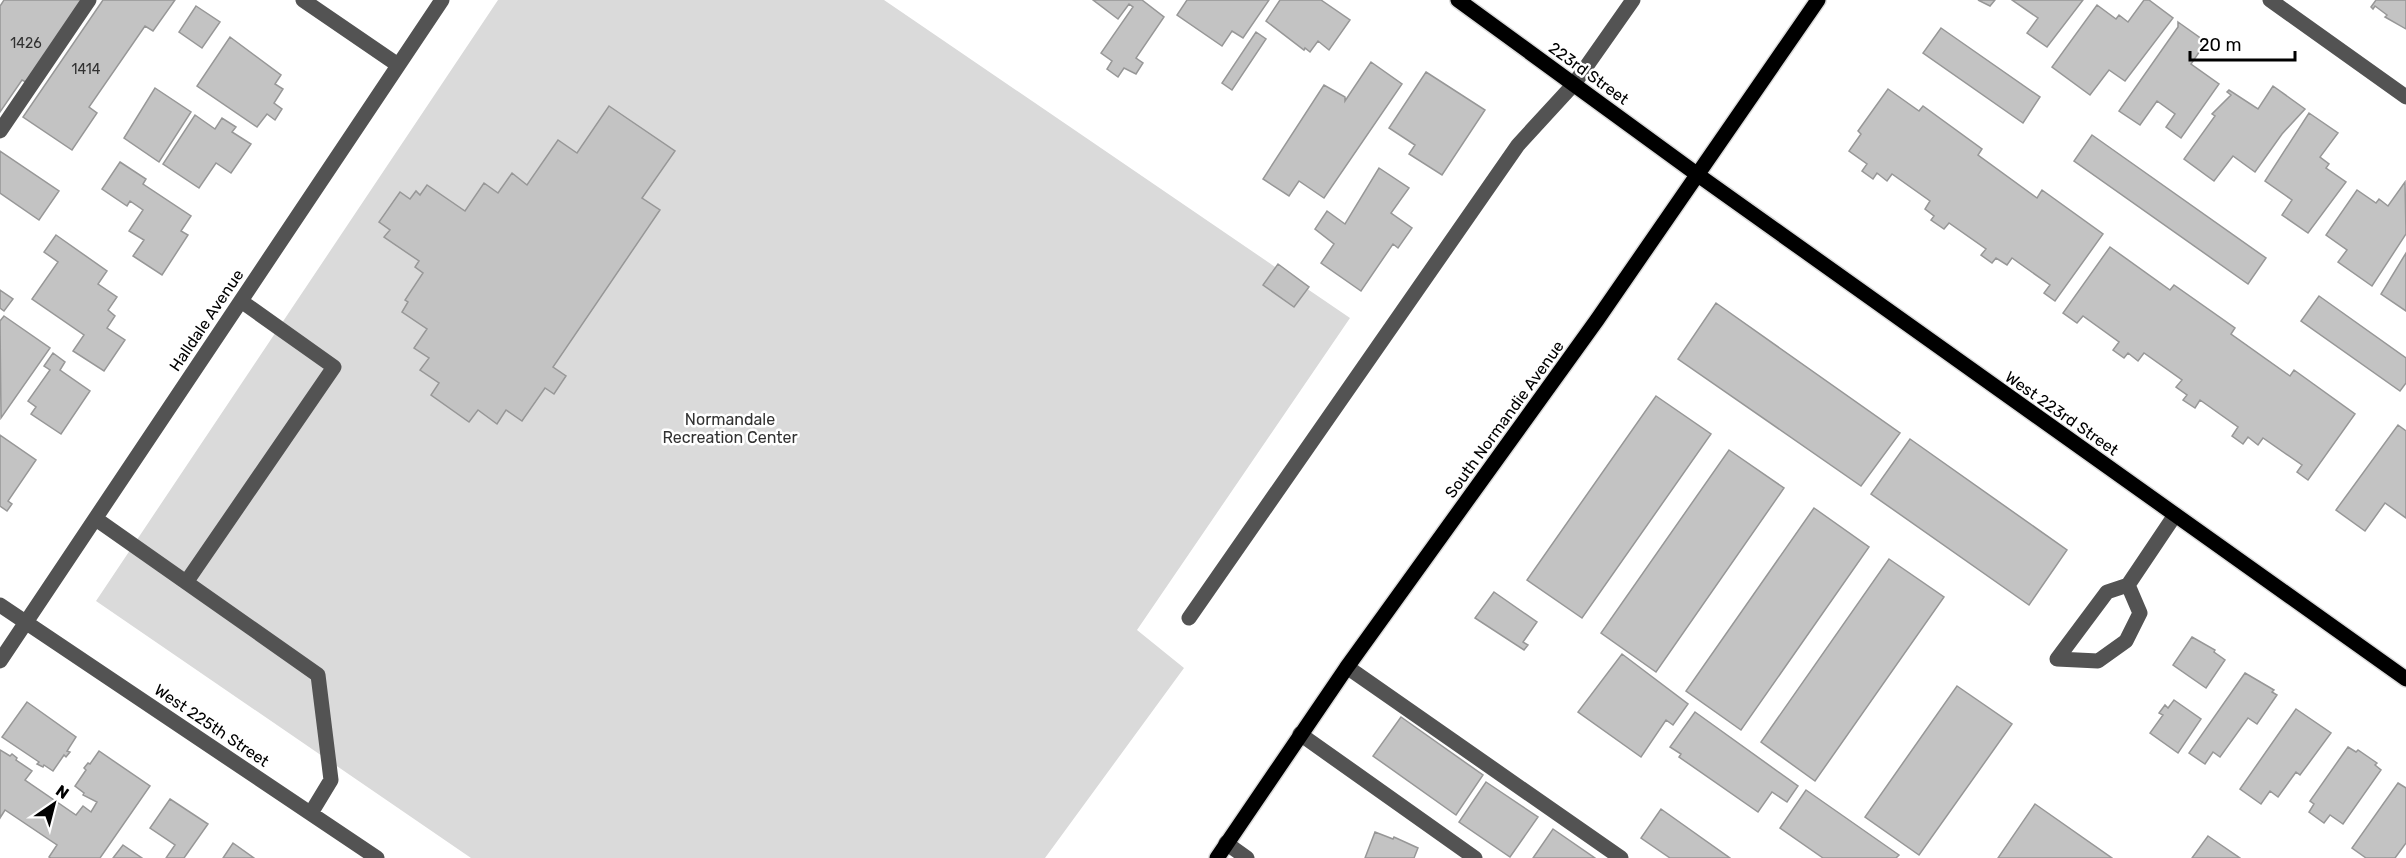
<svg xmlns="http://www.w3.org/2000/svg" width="2406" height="858" viewBox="0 0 2406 858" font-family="Rubik,sans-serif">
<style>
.green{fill:#dadada}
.building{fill:#c3c3c3;stroke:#979797;stroke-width:1.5}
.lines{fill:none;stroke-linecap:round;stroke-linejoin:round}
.major-casing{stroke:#dbdbdb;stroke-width:18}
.minor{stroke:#535353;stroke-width:15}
.major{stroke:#000;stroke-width:15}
.labels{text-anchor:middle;stroke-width:5;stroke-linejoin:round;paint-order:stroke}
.number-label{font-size:14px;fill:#313131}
.street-label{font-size:16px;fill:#000;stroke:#fff}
.park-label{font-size:16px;fill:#313131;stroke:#fff}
</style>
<rect width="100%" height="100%" fill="#fff"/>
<path class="green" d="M498,0H884L1350,318L1137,630L1184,668L1045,858H471L96,601Z"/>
<path class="building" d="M4,0H82L26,82L22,80L0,112V6Z
M103,0H175L153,31L145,26L89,107L97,113L72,150L23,117Z
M1093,0H1142L1164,17L1136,58L1143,63L1136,74L1124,68L1118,77L1107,69L1112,61L1101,53L1133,7L1129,4L1118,19Z
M1187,0H1269L1243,38L1232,31L1222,46L1177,15Z
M1280,0H1321L1350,20L1329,50L1318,41L1310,52L1305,48L1304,50L1266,21Z
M1978,0H1995L1990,6Z
M2012,0H2083L2047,47L2027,33L2038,18Z
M2144,0H2149L2173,18L2125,81L2109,70L2090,95L2052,67L2097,5L2116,19L2119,15L2128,22Z
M2376,0H2406V29L2385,17L2387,15L2375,6L2373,9L2371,7Z
M196,6L220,22L202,48L179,32Z
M2178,22L2206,42L2191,64L2219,84L2181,138L2166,127L2175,114L2157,101L2140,125L2119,111L2178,27Z
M1941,28L2040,97L2023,123L1923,53Z
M1256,32L1266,39L1232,90L1222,83Z
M230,37L281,75L275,84L283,89L274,103L282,109L275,120L267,114L257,127L197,86Z
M1371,62L1402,84L1324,198L1299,181L1289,196L1263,179L1324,85L1345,97V101Z
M1426,72L1485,110L1442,175L1409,154L1415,145L1389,128Z
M2273,86L2305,109L2282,134L2255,172L2233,156L2214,181L2184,159L2215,116L2212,114L2231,95L2227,92L2229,90L2258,109Z
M155,88L191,112L159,162L124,138Z
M1888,89L1919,111L1923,106L1982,149L1978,155L2037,198L2042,190L2103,234L2055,301L2044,293L2050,285L2012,258L2007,265L1996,258L1992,263L1981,255L1986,249L1949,223L1944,229L1931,220L1934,216L1925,209L1930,201L1892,174L1887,181L1877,173L1873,179L1862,171L1867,164L1849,151L1861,134L1858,131Z
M609,106L675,151L642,198L660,210L553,367L566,376L554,394L545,388L522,421L506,410L497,424L478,410L469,422L431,395L439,383L420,370L429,358L414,348L427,329L402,312L408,302L405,300L423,273L415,267L419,261L384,237L390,230L379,222L400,192L410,199L416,191L420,195L427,185L465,211L484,183L498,193L512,173L527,185L558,140L577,153Z
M2309,113L2338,133L2320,157L2329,164L2326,168L2346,182L2308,233L2282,215L2292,200L2265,181Z
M195,115L215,129L222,118L236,127L232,132L251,144L231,173L216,163L199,188L163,164Z
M2092,135L2266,258L2248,284L2074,161Z
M0,151L59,191L39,220L0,193Z
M120,162L146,179L143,184L191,216L181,231L188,235L162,275L133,256L144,240L129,231L143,210L130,201L127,206L102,189Z
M1379,168L1409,188L1391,213L1412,228L1398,248L1393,244L1361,291L1321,263L1334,244L1315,229L1327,211L1345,224Z
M2405,182L2406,234L2372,286L2338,262L2347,250L2326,235L2357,190L2376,203L2379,199L2388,206Z
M56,235L107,271L98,284L117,297L108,310L115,316L107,328L125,340L104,371L73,351L84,335L32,299L58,262L44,252Z
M2110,247L2170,290L2174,285L2235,328L2231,334L2290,376L2294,370L2355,414L2308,480L2297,472L2302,465L2263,438L2258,445L2248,437L2243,444L2232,436L2238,427L2200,400L2195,408L2183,400L2187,395L2176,387L2182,380L2144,353L2138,361L2128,353L2124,358L2113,350L2119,342L2083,316L2077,323L2063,313Z
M2406,253V311L2381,294Z
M1278,264L1309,287L1294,307L1263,285Z
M0,290L13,299L4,311L0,308Z
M2319,296L2406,358V383L2400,391L2301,321Z
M1716,303L1900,433L1861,486L1678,359Z
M4,316L50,348L1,418L0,321Z
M53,353L65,362L60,370L90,391L61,434L31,414L36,407L28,401L50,370L44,366Z
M1656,396L1711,434L1582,618L1527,580Z
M2398,425L2406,431V518L2385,503L2365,531L2336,510Z
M0,435L36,460L8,501L12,504L7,511L0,506Z
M1910,439L2067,550L2029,605L1871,494Z
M1729,450L1784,488L1656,672L1601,633Z
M1814,508L1869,547L1741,730L1686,691Z
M1889,559L1944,597L1815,781L1761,742Z
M1494,592L1537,622L1523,642L1528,645L1524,650L1475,618Z
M2192,637L2215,650L2214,652L2225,660L2206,688L2173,665Z
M1622,654L1688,704L1673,725L1666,720L1641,757L1578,712Z
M2245,673L2274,690L2272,692L2277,695L2257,724L2248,718L2220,757L2213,752L2205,764L2189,753Z
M1957,686L2012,724L1919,855L1865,817Z
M2174,700L2201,719L2178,753L2150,733L2163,715L2159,713L2165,705L2168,708Z
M27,702L76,737L67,751L70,752L66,757L64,755L53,771L44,765L43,767L37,764L39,762L2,737Z
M2296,709L2331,733L2300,775L2296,772L2278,797L2270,791L2261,804L2240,789Z
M1695,712L1798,786L1787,802L1772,792L1758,812L1679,757L1681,754L1670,747Z
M1401,717L1483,775L1456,815L1373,756Z
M2348,747L2356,752L2358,750L2377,763L2375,765L2381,770L2343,824L2330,815L2324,823L2309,812L2314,804L2310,801Z
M0,750L10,756L12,754L17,758L16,760L32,771L25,780L76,815L83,806L91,812L97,802L83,795L84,793L75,786L86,770L84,768L88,763L90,764L99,751L150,786L100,858H51L49,857L57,845L5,810L0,818Z
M1486,782L1538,817L1510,857L1459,822Z
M2398,783L2406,788V843L2395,858H2366L2352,848Z
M1806,790L1899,855L1896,858H1823L1780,828Z
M170,799L208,824L184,858H166L175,845L150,828Z
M2035,804L2112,858H1998Z
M1661,809L1730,858H1670L1641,838Z
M1553,829L1595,858H1533Z
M1375,832L1393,839L1394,837L1418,848L1414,858H1365Z
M2208,836L2240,858H2192Z
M233,843L254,858H223Z
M123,845L142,858H113Z"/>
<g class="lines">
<defs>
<path id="major" d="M1458,0L1698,175L2406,679
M1217,858L1347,667L1597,320L1818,0"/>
</defs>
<use href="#major" class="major-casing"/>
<path class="minor" d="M303,0L398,65
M2270,0L2406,97
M0,131L89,0
M96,519L318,675L331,780L311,813
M187,581L334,367L241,301
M2128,585L2140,613L2126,641L2098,661L2057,659L2107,592L2128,585L2175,515
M0,605L377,858
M1189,618L1518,145L1574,84L1633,0
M0,661L442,0
M1347,667L1621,858
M1300,734L1475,858
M1226,843L1247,858"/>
<use href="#major" class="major"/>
</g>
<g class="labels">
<g class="number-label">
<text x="26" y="48">1426</text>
<text x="86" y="74">1414</text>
</g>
<g class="street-label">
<text transform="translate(1589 73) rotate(36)" y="6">223rd Street</text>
<text transform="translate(206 320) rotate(-56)" y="6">Halldale Avenue</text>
<text transform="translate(2062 413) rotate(35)" y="6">West 223rd Street</text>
<text transform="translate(1504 419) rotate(-54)" y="6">South Normandie Avenue</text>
<text transform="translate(212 725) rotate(34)" y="6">West 225th Street</text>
</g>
<g class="park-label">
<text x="730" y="425">Normandale<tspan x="730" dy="18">Recreation Center</tspan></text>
</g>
</g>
<g transform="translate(54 804) rotate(35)" stroke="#ffffff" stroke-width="4.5" paint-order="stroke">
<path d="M0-4.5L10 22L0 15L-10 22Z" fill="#000000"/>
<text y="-9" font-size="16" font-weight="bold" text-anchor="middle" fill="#000000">N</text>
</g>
<path d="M2190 51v9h105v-9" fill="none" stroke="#000000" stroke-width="3"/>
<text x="2199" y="51" font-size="18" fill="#000000" stroke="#ffffff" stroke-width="4.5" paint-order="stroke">20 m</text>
</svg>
